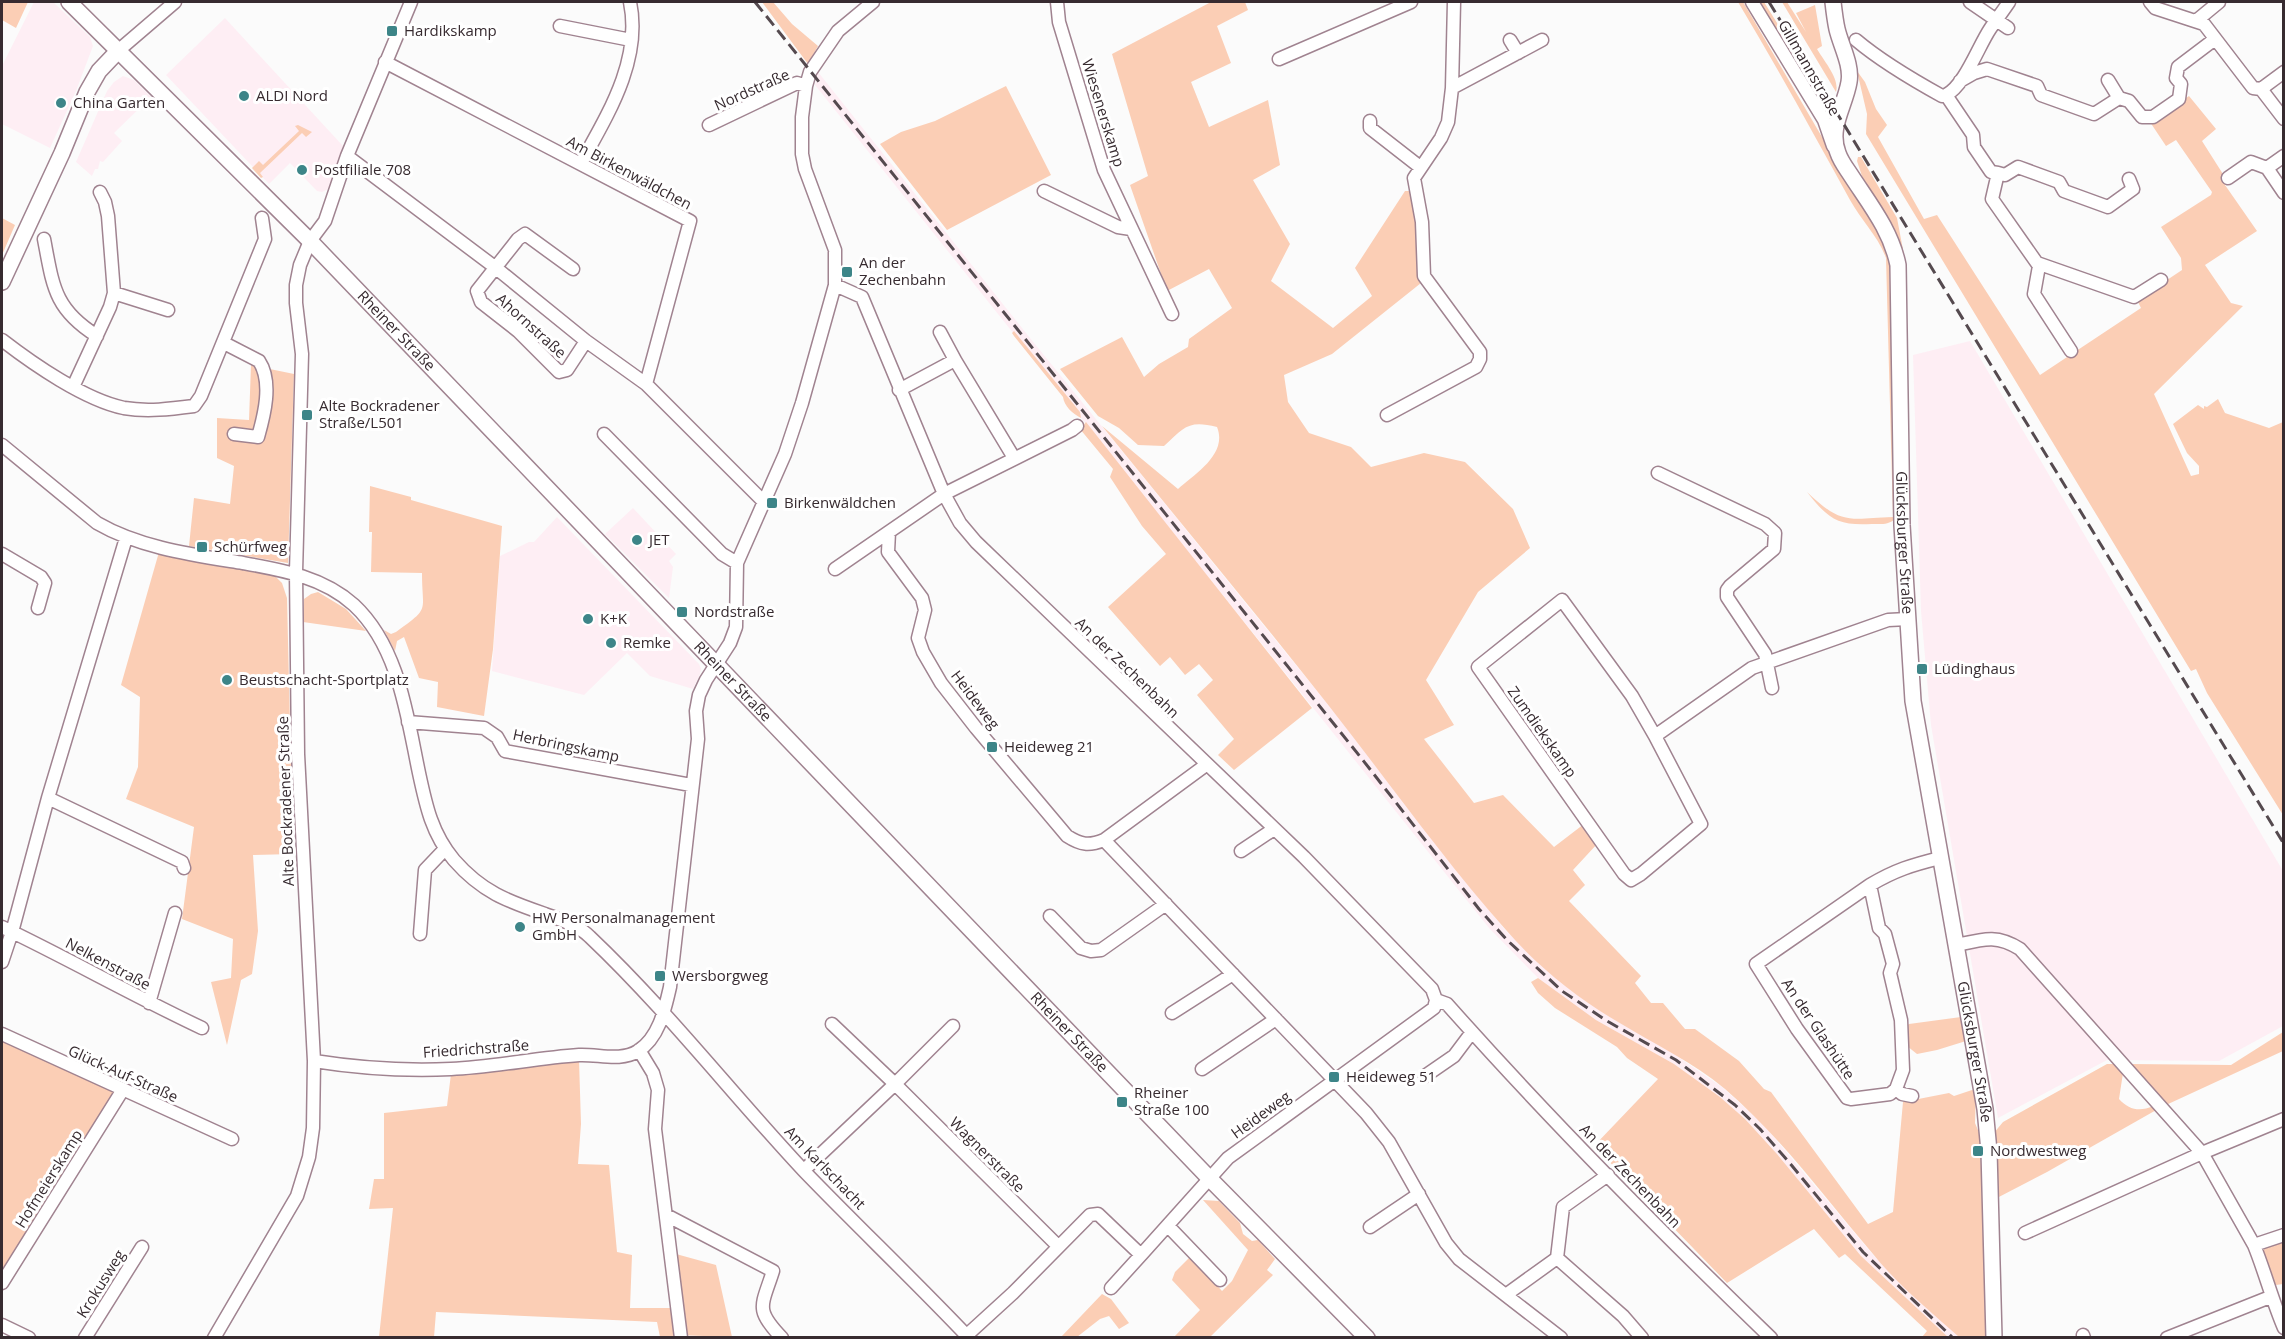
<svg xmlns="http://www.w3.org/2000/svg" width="2285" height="1339" viewBox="0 0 2285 1339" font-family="'Open Sans',sans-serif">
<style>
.built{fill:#feeef4}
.green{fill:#fbceb5}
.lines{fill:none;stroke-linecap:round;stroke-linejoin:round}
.minor-casing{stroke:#a08390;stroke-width:15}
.major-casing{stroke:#a08390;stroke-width:18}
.minor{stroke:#fff;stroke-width:12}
.major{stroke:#fff;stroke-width:15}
.rail{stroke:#554a4f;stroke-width:3;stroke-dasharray:12 6;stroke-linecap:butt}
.poi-dot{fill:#3d8588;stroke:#fff;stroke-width:2}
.labels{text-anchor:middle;stroke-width:6;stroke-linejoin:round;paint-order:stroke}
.poi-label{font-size:15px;fill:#372b30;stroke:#fff;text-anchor:start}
.street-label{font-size:15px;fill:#372b30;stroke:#fff}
</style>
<rect width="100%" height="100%" fill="#fbfbfb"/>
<path class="built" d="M34,2H53L90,37L93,46L76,91L50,148L2,124V66Z
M225,18L343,146L328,189L322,192L317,191L290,163L269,184L166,75Z
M818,72L1030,338L1330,707L1448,860L1506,931L1558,980L1618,1022L1668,1050L1722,1087L1762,1123L1874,1256L1959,1337H1948L1861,1256L1777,1154L1745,1119L1720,1097L1674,1064L1596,1020L1561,995L1538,978L1489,928L815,85Z
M123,76L134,80L151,97L114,133L122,141L103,162L100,161L98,169H95L92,176L76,162L107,91L114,82Z
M1970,341L2283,871V1026L2219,1061L2107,1060L1998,1118L1931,725L1921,611L1913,355Z
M633,508L676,554L669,561L673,567L669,598L605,534Z
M557,517L699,664L701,669L700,674L693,689L650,676L627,653L584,695L492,671L500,556L529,542H534Z"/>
<path class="green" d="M2,2H28L16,28L2,20Z
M762,2H773L792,24L818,46L808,64Z
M1211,2H1245L1248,10L1217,26L1231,63L1191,82L1209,127L1268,100L1280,165L1253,180L1290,244L1271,281L1333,328L1372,296L1355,268L1405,191H1415L1422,257L1421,283L1332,354L1284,375L1288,402L1309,433L1351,447L1371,467L1424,453L1465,462L1513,509L1530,548L1478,592L1426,680L1454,725L1424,739L1474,803L1503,795L1554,847L1584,824L1598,843L1573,870L1585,885L1569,901L1641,976L1635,983L1651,1003H1663L1685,1029H1695L1739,1061L1764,1089L1771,1092L1868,1224L1893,1212L1903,1102L1949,1093L1954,1096L1972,1090L1976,1092L1975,1123L1980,1135L1986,1337H1959C1930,1311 1898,1285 1873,1254C1825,1198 1782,1138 1725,1089C1693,1062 1654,1044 1618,1022C1577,998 1537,966 1506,930C1443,859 1388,781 1329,706C1255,612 1178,520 1102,426L1178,489C1195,474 1228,454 1217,427C1188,420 1185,427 1164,446L1138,445L1119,428L1098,416L1060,369L1122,337L1144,377L1159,364L1188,347L1189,339L1232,308L1209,269L1167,291L1130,185L1148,176L1112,54Z
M1738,2H1743L1746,7L1829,149L1867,209L1889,255L1895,519C1888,525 1882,524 1872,524C1838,526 1828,519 1807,492C1842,525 1847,519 1893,517L1886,258C1878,236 1861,220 1850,200C1813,133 1777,67 1738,2Z
M1756,2H1764L1832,111L1831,116L1827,120Z
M1782,2H1787L1806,32L1796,13L1815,5L1822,46L1817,49C1824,61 1840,79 1836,92Z
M1857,71L1865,82L1876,109L1887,125L1878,137L1924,219L1937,215L2040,375L2141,308L2137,300L2182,270L2181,258L2161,227L2211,195L2212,192L2176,140L2166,146L2150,122L2189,96L2216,129L2202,141L2228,182L2225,185L2257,231L2205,265L2231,303L2243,306L2154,394L2191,476L2199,474V466L2187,453L2173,424L2198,405L2204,409V406L2207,407L2218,399L2225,413L2269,428L2283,422V815L2207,693L2196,669L2191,671L1866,134L1867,114Z
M1006,86L1051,175L947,230L880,144L901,132L935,121Z
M298,125L312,132L306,137L302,133L260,173L263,177L261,178L252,168L259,161L263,165L299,131L295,126Z
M1858,157H1861L1897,218L1904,255L1908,347L1905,345L1882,213L1862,176L1857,161Z
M2,218L15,225L2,255Z
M1014,331L1080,412L1081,418C1073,414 1064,406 1063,397L1014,336L1012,333Z
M251,365L294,374L288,563L189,546L194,498L230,504L234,466L217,458V418L249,420Z
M1086,422L1312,708L1234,770L1218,755L1234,739L1197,695L1213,680L1199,664L1185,675L1170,657L1160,666L1108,607L1166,554L1142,526L1110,477L1113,469L1080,429Z
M370,486L411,497V500L502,526L493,649L484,716L437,707L438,682L419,678L404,637L397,641L395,651L384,630L391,634L396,632C431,607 422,613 422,573L371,572L372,532H369Z
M159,552L275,576L282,583L287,598L293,854L253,855L258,931L252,974L241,980L227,1045L211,982L231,978L233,939L182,919L194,827L126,799L138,767L140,697L121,685Z
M318,592L346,609L366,631L303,622L304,599L311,594Z
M1538,978L1596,1020L1674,1064L1720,1097L1745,1119L1777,1154L1861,1256L1948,1337H1922L1927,1331L1845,1254L1839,1258L1814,1229L1727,1283L1594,1146L1658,1079L1627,1058L1617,1047L1555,1008L1538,993L1531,982Z
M1961,1017L1966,1041L1937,1050L1917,1054L1907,1046L1905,1027L1909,1024Z
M2283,1032V1051L2166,1105L2130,1064L2231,1065Z
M2,1039L115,1093L3,1273L2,1272Z
M579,1060L581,1124L578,1164L609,1165L617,1252L632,1255L630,1308H671L682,1304L676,1254L716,1265L732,1337L675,1335V1337H660L657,1322L436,1312L434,1337H379L393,1208L369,1209L374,1179H384V1113L447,1106L451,1074Z
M2107,1064H2117L2123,1073L2119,1099C2129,1110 2140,1112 2153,1106L2158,1109L2047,1172L1995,1199L1993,1134L2003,1122Z
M1203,1200L1219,1201L1240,1223L1243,1234L1252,1241L1258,1240L1275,1259L1267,1270L1273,1275L1210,1337H1174L1200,1310L1172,1280L1175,1272L1191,1256L1222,1291L1232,1281L1248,1250Z
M2283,1240V1284L2276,1285L2264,1261V1248Z
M1102,1294L1111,1299L1129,1323L1119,1329L1109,1316L1100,1319L1077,1337H1061Z"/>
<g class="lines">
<defs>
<path id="minor" d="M1057,2L1059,22L1104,170L1172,314
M1752,2L1824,120L1833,146
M1970,2L2008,28
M2150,2L2155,8L2204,24L2253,88L2261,89L2284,119
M2196,21L2219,2
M560,26L631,40
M1510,40L1518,53
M1856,40C1882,62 1913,80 1942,96L1946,95L1973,135L1974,147L1991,172L1998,173L1992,199L2039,266L2034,294L2071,351
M119,50L175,2
M1279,59L1411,2
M385,62L690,221L646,384L765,503
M2108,80L2119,98
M1960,81L1974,73L1987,69L2037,86L2041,95L2094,114L2119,98L2129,101L2142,117H2153L2179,99L2181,84L2176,78L2178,67L2215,39
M1452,88L1542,40
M2261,89L2284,72
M1946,95C1965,85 1978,47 1990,29C1996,20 2003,11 2009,2
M1370,121V128L1420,167
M709,125L797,83L806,86
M347,156L496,268L586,341L646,384
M2284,156L2267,168L2284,193
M581,163C608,114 642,60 630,2
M1998,173L2005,175L2018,167L2059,182L2064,191L2108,207L2133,189L2129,179
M2228,178L2251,162L2267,168
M1044,191L1118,227L1131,229
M44,239C53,286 54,309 97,336
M2037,263L2134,297L2161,280
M573,269L525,234L518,239L477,291L481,302L518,331L559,372L567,370L586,341
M835,285L862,297L944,494L960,523L976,542L1304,857L1432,989L1436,1000L1434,1008L1228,1158L1141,1255L1098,1214L1090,1215L1013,1293L967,1335
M114,293L168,310
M2,340C33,364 85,400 124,408C147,412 171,409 194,406L201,396L265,239L262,218
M224,343L259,361C273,382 264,416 258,437L234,434
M955,360L1014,458
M73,387L110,307L114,293L108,216L105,202L100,192
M899,390L955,360L940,332
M1387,415L1476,367L1480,359V352L1424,276L1422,222L1414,178L1441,138L1448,122L1452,88L1454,2
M604,434L722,554L737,563
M2,445L97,523C140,548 194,555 243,563C282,570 323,577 354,605C399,647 407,716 419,773C426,806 432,834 454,860C482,892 507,901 545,914C561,920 578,925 590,937C667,1010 732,1094 804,1171C858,1227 915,1281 969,1338
M1658,473L1765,524L1775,533L1774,549L1730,586L1727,590V597L1765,654L1772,688
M889,532L888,552L922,598L925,610L918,638L923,652L941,683L976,728L1067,836C1081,845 1089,846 1104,840L1206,765
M2,554L41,577L45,583L38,608
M835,569L944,494L1072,430L1077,426
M408,722L484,728L497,737L505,751L691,785
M1655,736L1701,824L1641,874L1631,880L1624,874L1478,667L1562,600L1632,696L1655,736L1752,668L1888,620L1908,619
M48,798L182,862L184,868
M1104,840L1366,1113L1389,1142L1446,1243L1459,1259L1561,1338
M1241,851L1274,829
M1870,885L1879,928L1885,934L1893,964L1890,973L1901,1020L1903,1070L1896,1089L1890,1094L1851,1099L1847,1098L1797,1029L1756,964L1870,885C1895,870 1912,865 1940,858
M1050,916L1081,948L1091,951L1101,950L1166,904
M2,927C69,959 134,996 202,1028
M420,934L425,870L445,849
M1957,945C1983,939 1997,934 2020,949L2202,1153L2254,1245L2284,1235
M2,962L12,932L48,798L126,538
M1436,1000L1447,1004C1550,1120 1659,1230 1771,1338
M149,1003L175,913
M1172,1013L1233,974
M953,1026L895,1084L1058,1246
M2,1034L232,1139
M639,1050L653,1073L658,1090L655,1129L681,1338
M314,1061C358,1068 406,1071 451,1069C494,1067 536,1058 579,1055C599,1054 620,1062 638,1051C659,1038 665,1009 670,987L698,739L696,711L699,695L706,680L730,643L736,627L737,563L785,454L802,403L835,285V250L805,169L802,154V117L806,86L810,72L838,31L873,2
M1202,1069L1276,1019
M1425,1076L1454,1056L1472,1032
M1896,1089L1902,1094L1912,1096
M804,1170L895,1084L832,1024
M1608,1175L1563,1207L1557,1258L1623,1316L1642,1338
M666,1215L773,1271C762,1306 754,1309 782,1338
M1168,1226L1220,1280
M1370,1227L1419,1194
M2025,1233L2202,1153L2284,1119
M2254,1245C2265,1272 2272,1300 2284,1328
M2,1283L122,1091
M1111,1288L1141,1255
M1507,1294L1557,1258
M2,1325L29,1338
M2083,1335L2084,1338
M85,1338L142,1247
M214,1338L297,1196L309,1157L313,1128L314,1061L298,754L296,572L302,354L296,303V285L300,265L310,241L325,221L347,156L411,2
M2167,1338L2270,1297"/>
<g id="major">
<path id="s1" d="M69,2L310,241L1210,1179L1367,1338"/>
<path id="s2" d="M1833,2C1834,11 1835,20 1837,29C1841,46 1852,65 1849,82C1845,106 1828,128 1838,153C1841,162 1847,169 1852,177C1871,206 1891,231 1898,265L1902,525L1913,701L1985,1109L1989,1151L1994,1338"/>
<path d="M2,282L62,153L87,92L99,71L119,50"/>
</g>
</defs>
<use href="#minor" class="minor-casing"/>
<use href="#major" class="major-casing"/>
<use href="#minor" class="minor"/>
<use href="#major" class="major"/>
<path class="rail" d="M755,2L1362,759L1479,909L1507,940L1562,991L1607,1021L1676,1060L1735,1105L1760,1129L1788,1161L1863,1252L1953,1338
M1769,2L2284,844"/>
</g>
<g class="poi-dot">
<rect x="386" y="25" width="12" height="12" rx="3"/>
<circle cx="244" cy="96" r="6"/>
<circle cx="61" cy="103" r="6"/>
<circle cx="302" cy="170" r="6"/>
<rect x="841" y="266" width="12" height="12" rx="3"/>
<rect x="301" y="409" width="12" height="12" rx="3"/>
<rect x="766" y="497" width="12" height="12" rx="3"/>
<circle cx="637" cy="540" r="6"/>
<rect x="196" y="541" width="12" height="12" rx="3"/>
<rect x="676" y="606" width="12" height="12" rx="3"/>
<circle cx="588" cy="619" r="6"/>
<circle cx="611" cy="643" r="6"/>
<rect x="1916" y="663" width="12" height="12" rx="3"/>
<circle cx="227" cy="680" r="6"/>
<rect x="986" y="741" width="12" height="12" rx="3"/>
<circle cx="520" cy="927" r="6"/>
<rect x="654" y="970" width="12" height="12" rx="3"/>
<rect x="1328" y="1071" width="12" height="12" rx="3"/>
<rect x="1116" y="1096" width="12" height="12" rx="3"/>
<rect x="1972" y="1145" width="12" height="12" rx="3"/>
</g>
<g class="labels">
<g class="poi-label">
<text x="404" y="36">Hardikskamp</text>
<text x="256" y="101">ALDI Nord</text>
<text x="73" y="108">China Garten</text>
<text x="314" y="175">Postfiliale 708</text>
<text x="859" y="268">An der<tspan x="859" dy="17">Zechenbahn</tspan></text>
<text x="319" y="411">Alte Bockradener<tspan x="319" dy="17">Straße/L501</tspan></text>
<text x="784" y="508">Birkenwäldchen</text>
<text x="649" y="545">JET</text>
<text x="214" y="552">Schürfweg</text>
<text x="694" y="617">Nordstraße</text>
<text x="600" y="624">K+K</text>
<text x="623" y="648">Remke</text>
<text x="1934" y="674">Lüdinghaus</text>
<text x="239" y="685">Beustschacht-Sportplatz</text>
<text x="1004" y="752">Heideweg 21</text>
<text x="532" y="923">HW Personalmanagement<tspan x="532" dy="17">GmbH</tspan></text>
<text x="672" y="981">Wersborgweg</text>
<text x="1346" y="1082">Heideweg 51</text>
<text x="1134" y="1098">Rheiner<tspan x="1134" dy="17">Straße 100</tspan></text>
<text x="1990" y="1156">Nordwestweg</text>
</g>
<g class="street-label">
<text transform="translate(1809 68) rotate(60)" y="5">Gillmannstraße</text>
<text transform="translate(752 90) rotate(-24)" y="5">Nordstraße</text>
<text transform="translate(1103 113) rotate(73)" y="5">Wiesenerskamp</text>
<text transform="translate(629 173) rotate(28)" y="5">Am Birkenwäldchen</text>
<text transform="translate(531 326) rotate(42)" y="5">Ahornstraße</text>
<text dy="5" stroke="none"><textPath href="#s1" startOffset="464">Rheiner Straße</textPath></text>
<text dy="5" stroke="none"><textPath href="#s2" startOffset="561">Glücksburger Straße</textPath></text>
<text transform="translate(1127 668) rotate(44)" y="5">An der Zechenbahn</text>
<text dy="5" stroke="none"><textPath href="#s1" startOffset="950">Rheiner Straße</textPath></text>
<text transform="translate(975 700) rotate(53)" y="5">Heideweg</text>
<text transform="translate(1542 732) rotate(55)" y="5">Zumdiekskamp</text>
<text transform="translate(566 746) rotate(12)" y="5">Herbringskamp</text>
<text transform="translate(286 801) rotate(-92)" y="5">Alte Bockradener Straße</text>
<text transform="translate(108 964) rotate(28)" y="5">Nelkenstraße</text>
<text transform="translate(1818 1029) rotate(56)" y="5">An der Glashütte</text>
<text dy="5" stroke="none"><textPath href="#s1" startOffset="1436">Rheiner Straße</textPath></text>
<text transform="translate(476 1049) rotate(-4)" y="5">Friedrichstraße</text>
<text dy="5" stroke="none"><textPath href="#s2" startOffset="1076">Glücksburger Straße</textPath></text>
<text transform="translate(123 1074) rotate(24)" y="5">Glück-Auf-Straße</text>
<text transform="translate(1261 1115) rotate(-36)" y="5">Heideweg</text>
<text transform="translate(987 1155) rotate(45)" y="5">Wagnerstraße</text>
<text transform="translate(825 1168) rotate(46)" y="5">Am Karlschacht</text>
<text transform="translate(1630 1176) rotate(46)" y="5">An der Zechenbahn</text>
<text transform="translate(49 1179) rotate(-58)" y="5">Hofmeierskamp</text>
<text transform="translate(101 1284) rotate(-58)" y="5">Krokusweg</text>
</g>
</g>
<rect width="2285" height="1339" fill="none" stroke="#372b30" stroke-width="6"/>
</svg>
